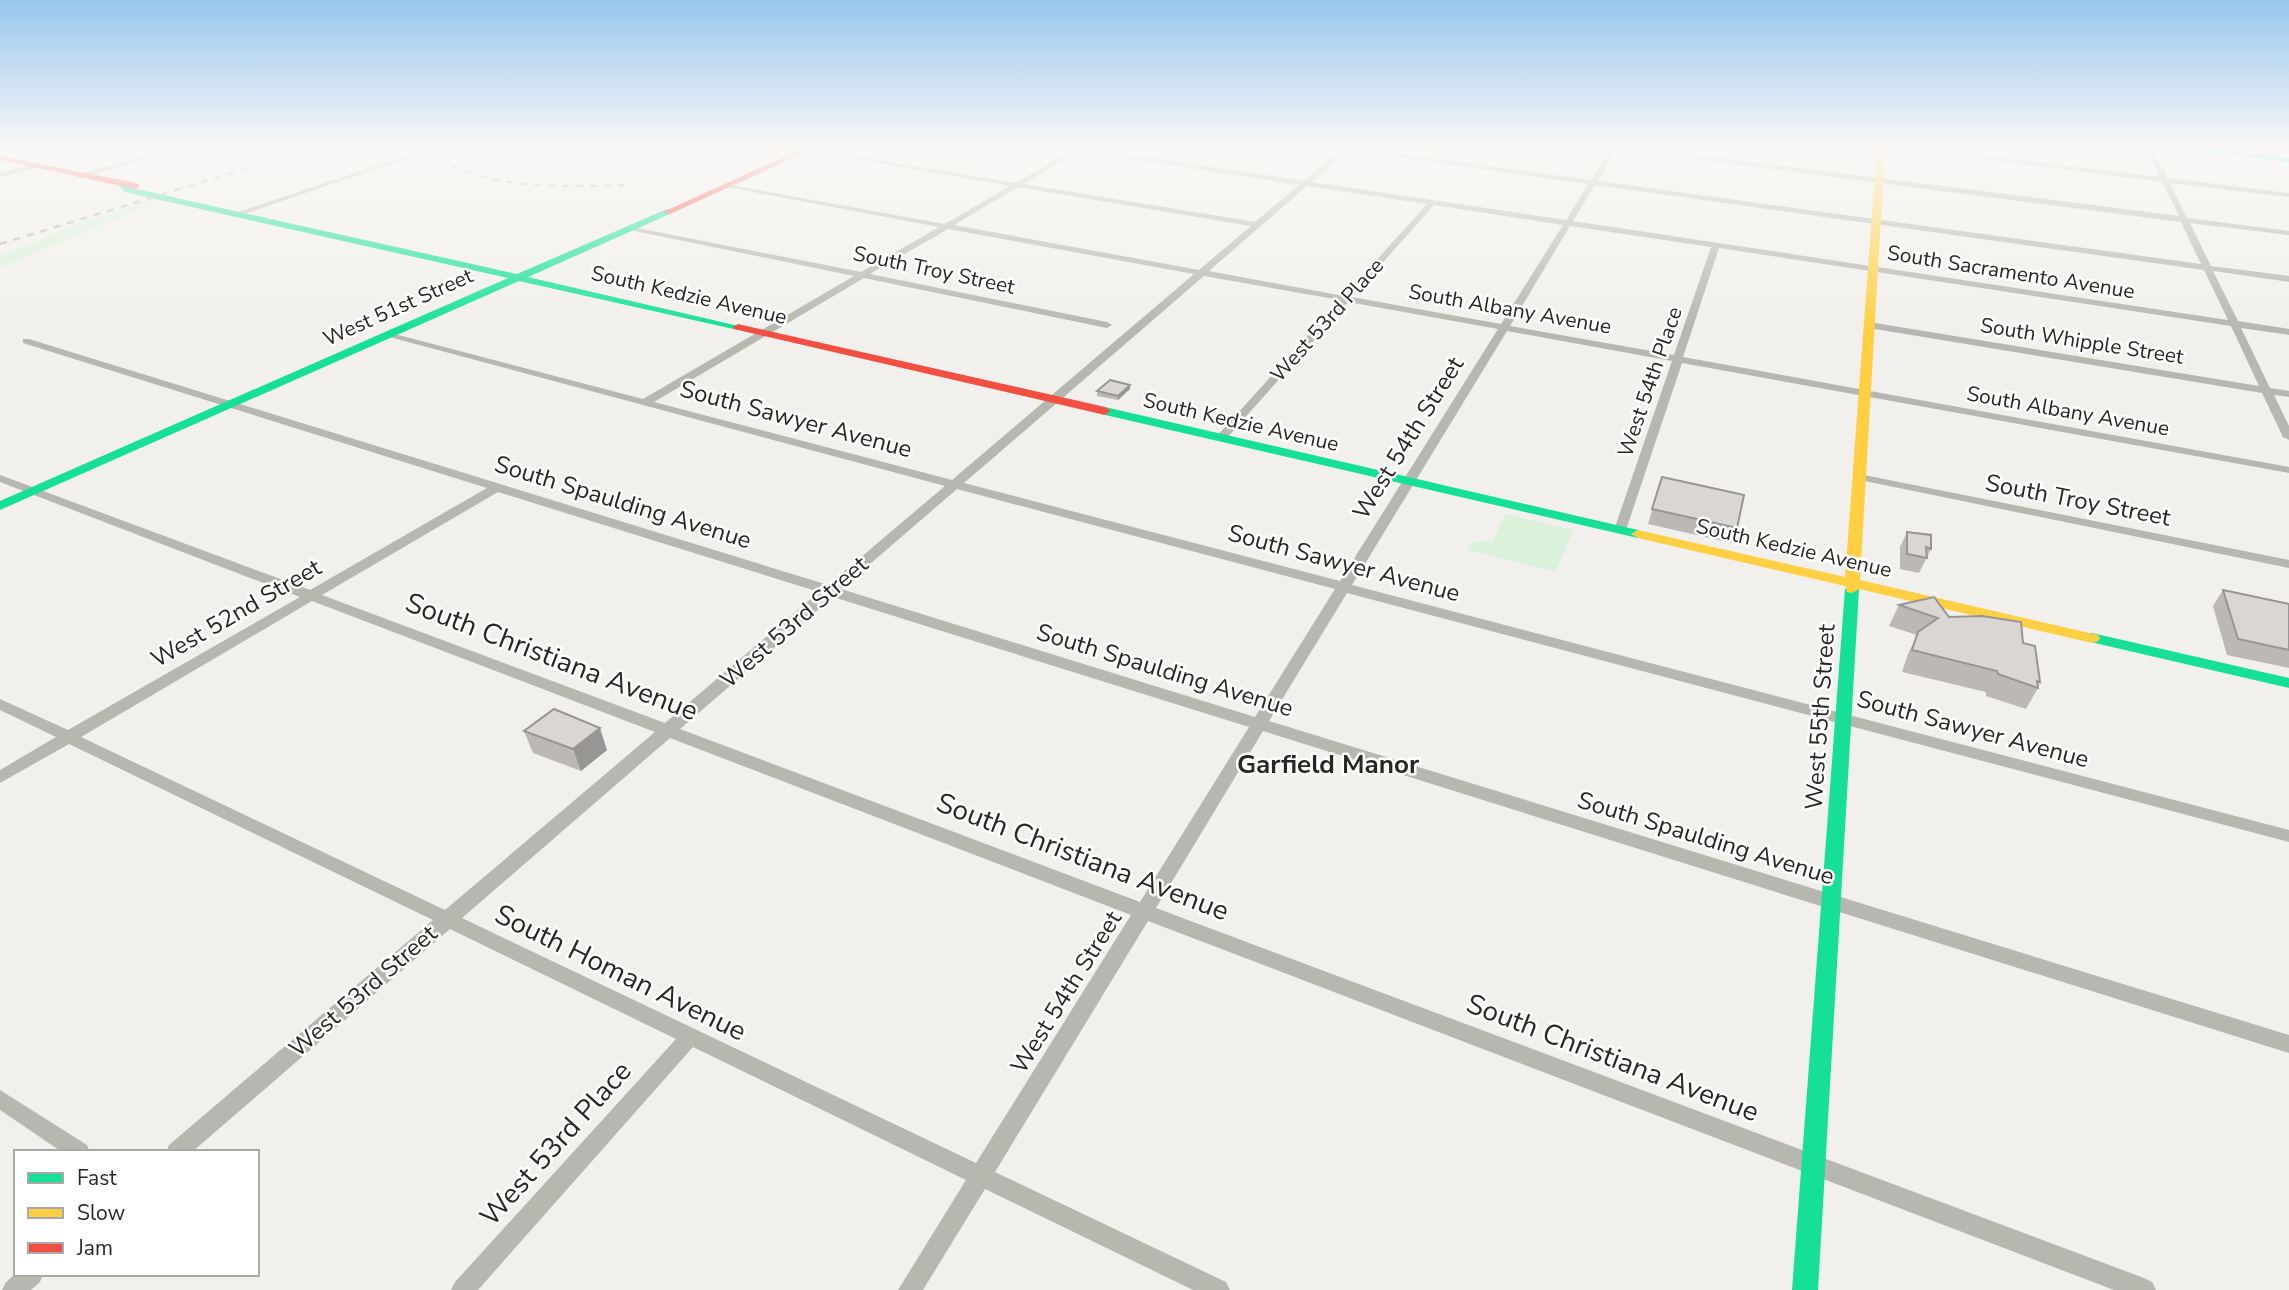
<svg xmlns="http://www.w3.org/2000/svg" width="2289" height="1290" viewBox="0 0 2289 1290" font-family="'Nunito Sans',sans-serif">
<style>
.green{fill:#daf1da}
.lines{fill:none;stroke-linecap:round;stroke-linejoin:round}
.street{fill:#b6b7af;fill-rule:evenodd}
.fast{fill:#16e098;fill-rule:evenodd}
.slow{fill:#ffcf43;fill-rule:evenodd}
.jam{fill:#f24e42;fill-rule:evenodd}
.rail{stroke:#b6b5b0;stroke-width:2.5;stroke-dasharray:7 7;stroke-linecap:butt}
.wall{fill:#bbb8b6}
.shaded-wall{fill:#989694}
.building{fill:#d9d6d4;stroke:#989694;stroke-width:2}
.labels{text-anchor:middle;stroke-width:5;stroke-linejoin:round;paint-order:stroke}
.far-street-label{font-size:21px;fill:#292724;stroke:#fff}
.street-label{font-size:24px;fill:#292724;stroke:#fff}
.neighbourhood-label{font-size:26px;font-weight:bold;fill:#292724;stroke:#fff}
.near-street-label{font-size:28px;fill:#292724;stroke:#fff}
</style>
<rect width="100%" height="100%" fill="#f2f0ec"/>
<path class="green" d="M152,199L160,201L0,267V257L5,254L87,220Z
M1505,514L1573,530L1556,572L1467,550L1471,542L1493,541Z"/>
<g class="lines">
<path class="street" d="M172,147H183L82,178L75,176Z
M1061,147H1083L1304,181L1341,149L1336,147H1354L1591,180L1611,147H1635L2179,216L2162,182L1891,147H1912L2160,177L2146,147H2152L2168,178L2289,193V197L2170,183L2187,218L2289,231V235L2190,223L2211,266L2289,276V282L2213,271L2238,321L2289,329V335L2241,328L2270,388L2289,391V397L2274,395L2289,426V440L2283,437L2262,393L1869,328L1864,325L1869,322L2259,386L2231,326L1719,248L1683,357L2289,467V473L1682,363L1626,530L1620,534L1614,530L1672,361L1507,331L1352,585L2289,830V842L1347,593L1269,721L2289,1035V1053L1263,731L1156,908L2144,1278L2152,1282L2156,1290H2114L1148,921L995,1172L1226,1282L1230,1290H1193L985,1189L923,1290H898L966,1180L693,1047L478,1290H451L455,1282L676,1039L450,929L192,1152H166L169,1145L433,920L69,744L0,783V770L56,737L0,710V699L68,730L300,597L0,482V475L310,590L487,488L23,343V339H29L828,585L945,486L382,335L387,332L643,399L854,276L630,230L626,228L627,226L861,272L939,227L721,186L725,184L945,224L1010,186L803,150L806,148L1016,183L1071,150ZM1617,149L2181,222L2201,264L1598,181ZM1348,150L1588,184L1566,220L1312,182ZM1079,151L1299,185L1255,222L1024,184ZM1595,185L2204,270L2228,320L1573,221ZM1307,186L1427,204L1344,296L1209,271ZM1018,187L1251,226L1199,270L954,225ZM1434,205L1563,225L1501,324L1352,297ZM1570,226L1711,247L1674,355L1510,326ZM948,229L1194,274L952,480L654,402L864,278L1107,328L1112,325L1107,322L870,274ZM1204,276L1340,300L1217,436V440H1225L1348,302L1498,329L1340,581L964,483ZM957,489L1335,589L1255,717L841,589ZM498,492L819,592L665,723L322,595ZM833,597L1249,727L1140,902L680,729ZM312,601L655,732L445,910L81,737ZM670,738L1131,915L976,1163L462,918Z
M423,150L428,151L242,215L235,213Z
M35,164L38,168L0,177V173Z
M1859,474L2289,560V568L1855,479L1853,477Z
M0,1090L87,1145L90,1152H62L0,1110Z
M16,1273V1274H43L40,1282L31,1290H2L6,1282Z"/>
<path class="fast" d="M2166,147H2192L2289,158V162Z
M123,183L128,187L517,274L667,209L670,210V214L528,277L743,327L738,330L519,281L0,510V501L508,278L125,192L119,186Z
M1105,407L1638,530L1645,534L1638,538L1101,414V408Z
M1852,585L1859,589L1818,1290H1792L1845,589Z
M2092,633L2289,678V688L2086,641L2084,638L2086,635Z"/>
<path class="slow" d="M1877,147H1885L1860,580L2098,635L2100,638L2098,641L2092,643L1859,589L1852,593L1847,592L1845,586L1638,538L1631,534L1638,530L1845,577Z"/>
<path class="jam" d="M806,147H817L670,214L663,212Z
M0,156L136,183L140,186L136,189L0,160Z
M738,324L1105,407L1111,411L1105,415L734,329L733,327Z"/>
<path class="rail" d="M436,147V155C478,190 571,187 624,185
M0,244L317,147"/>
</g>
<path class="wall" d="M1130,389L1118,400L1097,396V391Z
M1662,477L1737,528L1732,543L1648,524Z
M1907,532L1931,549L1919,573L1900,569V547Z
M2223,590L2289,604V668L2227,655L2213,606Z
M1899,605L1949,617L2023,643L2040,682L2038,688L2026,709L1986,696V692L1902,672L1908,654L1917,635L1889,626Z
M524,731L607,750L581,771L533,753Z"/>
<path class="shaded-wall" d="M1130,385V389L1118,400V396Z
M600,728L607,750L581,771L573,749Z"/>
<path class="building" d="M1110,380L1130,385L1118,396L1097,391Z
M1662,477L1744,495L1737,528L1652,509Z
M1907,532L1931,535V549L1926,547L1927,558L1907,554Z
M2223,590L2289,604V650L2238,639Z
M1934,597L1949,617L1982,616L2021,622L2023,643L2035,646L2040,682L2037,681L2038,688L1998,674L1997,671L1912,650L1918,632L1938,618L1899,605Z
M554,709L600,728L573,749L524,731Z"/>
<linearGradient id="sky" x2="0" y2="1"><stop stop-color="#97c7ee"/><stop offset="0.45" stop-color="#f9f8f6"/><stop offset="1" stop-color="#f9f8f6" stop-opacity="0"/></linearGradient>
<rect width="2289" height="328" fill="url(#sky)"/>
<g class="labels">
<g class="far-street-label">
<text transform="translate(934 270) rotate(12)" y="7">South Troy Street</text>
<text transform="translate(2011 272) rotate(9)" y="7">South Sacramento Avenue</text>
<text transform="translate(689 295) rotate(13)" y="7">South Kedzie Avenue</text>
<text transform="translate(398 307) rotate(-24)" y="7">West 51st Street</text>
<text transform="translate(1510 309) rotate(10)" y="7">South Albany Avenue</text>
<text transform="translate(1327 320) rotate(-48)" y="7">West 53rd Place</text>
<text transform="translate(2082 341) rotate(9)" y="7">South Whipple Street</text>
<text transform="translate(1650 382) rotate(-71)" y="7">West 54th Place</text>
<text transform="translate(2068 411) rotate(10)" y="7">South Albany Avenue</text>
<text transform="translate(1241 422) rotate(13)" y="7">South Kedzie Avenue</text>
<text transform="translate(1794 548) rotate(13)" y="7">South Kedzie Avenue</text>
</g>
<g class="street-label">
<text transform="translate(796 419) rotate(15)" y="8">South Sawyer Avenue</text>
<text transform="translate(1408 438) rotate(-58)" y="8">West 54th Street</text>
<text transform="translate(2078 500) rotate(11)" y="8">South Troy Street</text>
<text transform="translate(623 502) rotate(17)" y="8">South Spaulding Avenue</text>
<text transform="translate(1344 563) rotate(15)" y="8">South Sawyer Avenue</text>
<text transform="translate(236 613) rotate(-30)" y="8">West 52nd Street</text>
<text transform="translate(794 622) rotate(-41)" y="8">West 53rd Street</text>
<text transform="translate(1165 670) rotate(17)" y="8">South Spaulding Avenue</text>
<text transform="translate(1820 717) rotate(-86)" y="8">West 55th Street</text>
<text transform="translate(1973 729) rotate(15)" y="8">South Sawyer Avenue</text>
<text transform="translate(1706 838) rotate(17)" y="8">South Spaulding Avenue</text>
<text transform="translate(363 991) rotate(-41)" y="8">West 53rd Street</text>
<text transform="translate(1066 992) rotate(-58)" y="8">West 54th Street</text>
</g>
<g class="neighbourhood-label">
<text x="1328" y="773">Garfield Manor</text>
</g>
<g class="near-street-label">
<text transform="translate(552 656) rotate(21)" y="10">South Christiana Avenue</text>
<text transform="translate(1083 856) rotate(21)" y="10">South Christiana Avenue</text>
<text transform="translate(621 972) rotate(26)" y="10">South Homan Avenue</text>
<text transform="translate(1613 1057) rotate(21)" y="10">South Christiana Avenue</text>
<text transform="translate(555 1143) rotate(-48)" y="10">West 53rd Place</text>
</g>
</g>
<rect x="14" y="1150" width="245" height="126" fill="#ffffff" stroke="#a9a9a7" stroke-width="2"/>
<rect x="28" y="1173" width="35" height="10" fill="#16e098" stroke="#a9a9a7" stroke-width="2"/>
<text x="77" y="1185" font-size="21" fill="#292724">Fast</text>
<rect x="28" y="1208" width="35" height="10" fill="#ffcf43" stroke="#a9a9a7" stroke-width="2"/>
<text x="77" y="1220" font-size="21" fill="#292724">Slow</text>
<rect x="28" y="1243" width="35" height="10" fill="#f24e42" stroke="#a9a9a7" stroke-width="2"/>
<text x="77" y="1255" font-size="21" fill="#292724">Jam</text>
</svg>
